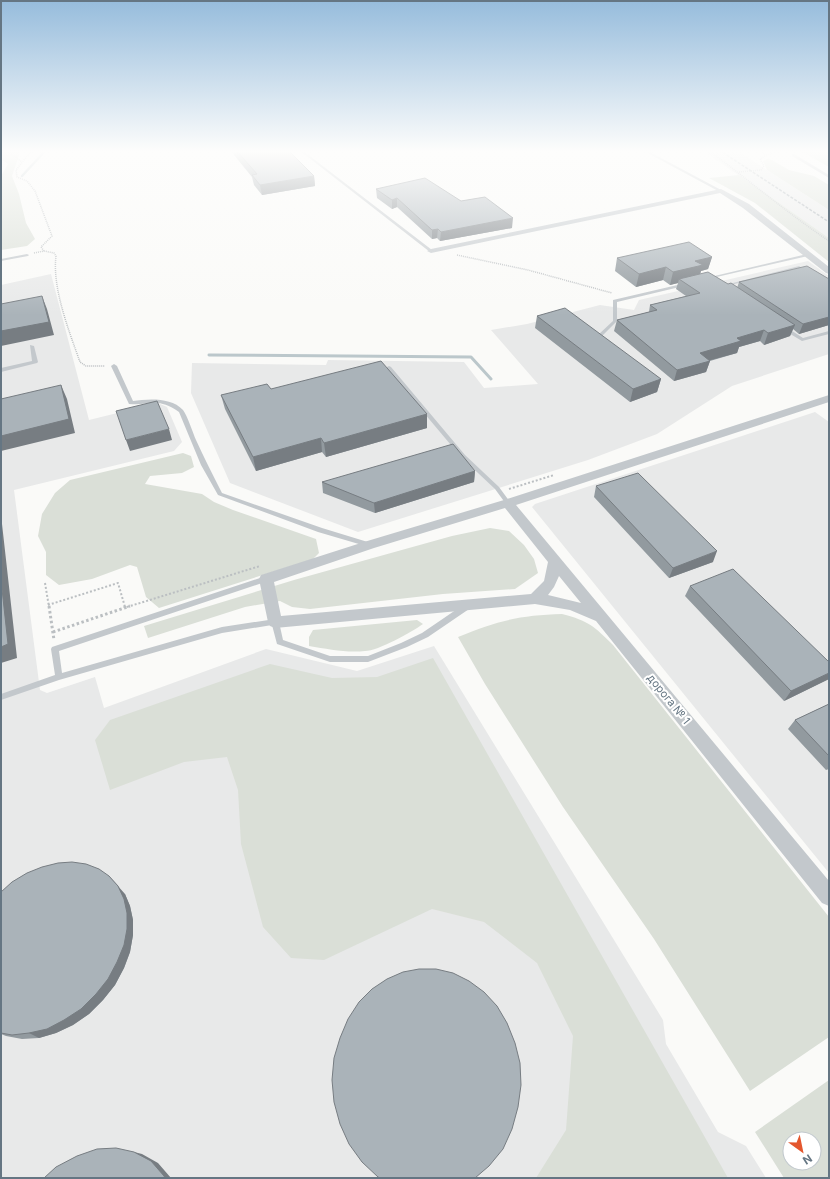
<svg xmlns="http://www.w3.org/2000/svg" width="830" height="1179" viewBox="0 0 830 1179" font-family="Inter,sans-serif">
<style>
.built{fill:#e8e9e9}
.green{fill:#dadfd7;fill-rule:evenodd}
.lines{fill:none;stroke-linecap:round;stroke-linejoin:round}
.stream-far1{stroke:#bbc7cb;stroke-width:2.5}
.stream{stroke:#bbc7cb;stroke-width:3}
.path-far2{stroke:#bbbfc2;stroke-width:1.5;stroke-dasharray:1 1;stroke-linecap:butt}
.path-far1{stroke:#bbbfc2;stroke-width:2;stroke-dasharray:2 2;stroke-linecap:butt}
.path{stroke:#bbbfc2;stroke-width:3;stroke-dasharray:2.5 2.5;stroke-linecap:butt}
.lane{fill:#c3c8cc;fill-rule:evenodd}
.street{fill:#c3c8cc;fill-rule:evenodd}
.rail{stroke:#a2aab0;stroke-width:1.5;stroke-dasharray:3 1.5;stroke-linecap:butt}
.wall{fill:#929a9f}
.shaded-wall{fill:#777d82}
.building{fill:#aab3b9;stroke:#777d82}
.labels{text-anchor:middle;stroke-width:4;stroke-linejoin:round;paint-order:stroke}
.street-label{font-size:11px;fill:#657683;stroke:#fff}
</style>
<rect width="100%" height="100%" fill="#fafaf8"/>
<path class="built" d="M702,150H736L829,210V238Z
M808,261L829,276V354L732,386L657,434L588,460L358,532L230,483L191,393L192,363L326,365L328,360L464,362L484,388L538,384L491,330L527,324L600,305L634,310L639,300Z
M51,274L89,420L158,403L167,407L182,442L174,451L14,490L40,690L47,693L95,677L104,708L266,649L357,671L434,646L663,1020L666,1044L718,1132L746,1146L766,1178H1V285Z
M815,412L829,422V873L532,507L535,504Z"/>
<path class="green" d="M1,150H23L20,152L12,176L19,194L26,223L35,239L27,246L1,250V176L8,164L1,159Z
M799,150H829V167Z
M768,159L772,160L789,170L814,176L829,185V210L767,170L763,161Z
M739,175L829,238V262L755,203L709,178Z
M183,453L191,456L194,467L182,473L150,476L145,484L202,494L214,502L233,510L316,539L319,553L313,559L159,608L146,597L137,567L130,565L92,579L59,585L46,575V552L38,536L42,514L55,493L70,480Z
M490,528L509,531L524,545L534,559L538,573L515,589L443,594L310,609L292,607L280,601L245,607L148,638L144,626L294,580L452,536Z
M562,614C589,621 594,626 613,645L829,917V1037L750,1091L654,939L563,807L485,684L458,637C496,621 521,615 562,614Z
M417,620L423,624C412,632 378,651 365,651C346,653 328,649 309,646V637L313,630Z
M433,658L728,1178H536L566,1130L573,1036L537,963L484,922L432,909L324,960L291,958L263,927L241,844L238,790L227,757L184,762L110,790L95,740L110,720L270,664L332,678L377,677Z
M829,1080V1178H784L755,1132ZM790,1139H814V1163H790Z"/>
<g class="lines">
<path class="stream-far1" d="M22,176L46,150"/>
<path class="stream" d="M209,355L471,357L491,379"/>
<path class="path-far2" d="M6,150L22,162
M32,150L16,170L17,177L27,181L35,191L52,236L41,247L44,251
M708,150C749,180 787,213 829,241
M761,150L765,155
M11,154L18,150
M739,172L761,170L764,166L760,159L769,154L784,150
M34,253L44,251L54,253L56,256C52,288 69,331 80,362L86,366H105
M457,255L528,270L612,293"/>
<path class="path-far1" d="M509,489L554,475
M45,583L49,607
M48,605L118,583L125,607
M127,607L260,566"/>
<path class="path" d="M49,606L54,640
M125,606V608
M53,632L130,606"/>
<path class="lane" d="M299,150H302L432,250V252H430Z
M642,150H646L723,191L720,192Z
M792,154H794L829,175V178L792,156Z
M27,254L29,255L28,256L1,261V259Z
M807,254L809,255L808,256L708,279L706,278Z
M799,266L811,273L807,274L798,268L723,287L721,286Z
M686,283H688V285L617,302V321L602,336L598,335L613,321V300Z
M782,327H786L803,338L829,331V334L802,341L782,329Z
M30,345L34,346L38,362L37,363L1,372V368L32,361Z
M114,364L117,366L133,401C148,399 171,397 183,410C187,415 193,433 196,440C204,458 213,475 222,493L322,528L371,543L372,545L371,547H369L318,532L218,495L201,465L179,412C158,397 150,406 129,404L111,366Z
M389,366L391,367L465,455L499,487L510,502L511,503L510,504H506L495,489L461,457L387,369V367Z
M266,576L268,577L269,579L268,581L59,651L62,673L222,627L275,619L278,620L279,622L283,640L330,656H368L401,643L422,633L466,603H472L473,605L472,607L428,637L407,647L368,662H330L277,644L272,625L222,633L59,680L1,700V694L55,675L51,649L52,647Z"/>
<path class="street" d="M721,189L749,204L829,267V274L826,273L743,208L720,193L431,253L427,251L431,249Z
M829,395V402L516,505L829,881V906L822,903L596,621L570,610L535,604L275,628L270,626L268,622L259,579L261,575L364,542L504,500ZM505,508L548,562L544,581L531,594L281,616L274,582L374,548ZM559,576L581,603L548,595L554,587Z"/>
<path class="rail" d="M719,150L829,222"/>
</g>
<path class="wall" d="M233,150H288L314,176L315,186L262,195L254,185L252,177L234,155Z
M376,189L461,201L512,228L440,241L437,238L432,239L397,207L392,209L377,198Z
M712,257L708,269L701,271L700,274L737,288L739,282L829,279V325L799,334L793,329L790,336L764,345L760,341L739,347L737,353L710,361L706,372L674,381L614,331L617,320L649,312L650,305L686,296L676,289L678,283L670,285L663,280L636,287L615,271L617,258Z
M537,316L661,379L657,392L630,402L535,328Z
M271,389L427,414V428L326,457L322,452L256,471L225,409L221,395Z
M475,471L474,482L375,513L323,493L322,482Z
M596,486L713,562L669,578L594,497Z
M690,586L829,662V679L784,701L685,596Z
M829,704V769L826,770L788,729L795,720Z
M1,892L125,894L130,906L133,920V935L130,952L124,968L115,985L103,1000L89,1014L73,1025L56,1033L39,1038L22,1039L6,1036L1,1034Z"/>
<path class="shaded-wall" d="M314,176L315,186L262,195L260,185Z
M397,198V207L392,209V200Z
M513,218L512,228L440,241L441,232Z
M438,229L437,238L432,239V230Z
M712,257L708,269L701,271L699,278L679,279L678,283L670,285L673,272L695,261Z
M666,267L663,280L636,287L639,274Z
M42,296L47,309L54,335L1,346V331Z
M829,317V325L799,334L803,324Z
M795,325L790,336L764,345L768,333Z
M764,330L760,341L739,347L737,353L696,364L700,353L737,338Z
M710,361L706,372L674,381L677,370Z
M661,379L657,392L630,402L633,389Z
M61,385L67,399L75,433L1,451V436Z
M427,414V428L326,457L324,443Z
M169,429L172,440L130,451L126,440Z
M321,438L322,452L256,471L253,457Z
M475,471L474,482L375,513L374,503Z
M1,515L17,658L1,663Z
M717,551L713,562L669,578L673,568Z
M829,673V679L784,701L791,691Z
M109,876L125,894L130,906L133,920V935L130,952L124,968L115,985L103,1000L89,1014L73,1025L56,1033L39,1038L29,1033Z
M134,1152L142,1154L158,1163L171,1178H165Z"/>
<path class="building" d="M236,150H288L314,176L260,185L252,175L257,174Z
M425,178L461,201L485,197L513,218L441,232L438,229L432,230L397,198L392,200L376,189Z
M689,242L712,257L695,261L703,265L673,272L666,267L639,274L617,258Z
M807,266L829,279V317L803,324L739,282Z
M708,272L728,284L731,283L795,325L768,333L764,330L737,338L741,341L700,353L710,361L677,370L617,320L657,310L650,305L700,293L679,279Z
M42,296L49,322L1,331V304Z
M565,308L661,379L633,389L537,316Z
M381,361L427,414L324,443L321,438L253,457L221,395L267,384L271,389Z
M61,385L69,419L1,436V399Z
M157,401L169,429L126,440L116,411Z
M453,444L475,471L374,503L322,482Z
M638,473L717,551L673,568L596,486Z
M733,569L829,662V673L791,691L690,586Z
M1,580L8,644L1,647Z
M829,704V756L795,720Z
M72,862L86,864L99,869L109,876L118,886L124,899L127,913V929L124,945L117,962L108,979L96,994L81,1009L64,1020L47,1029L29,1033L12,1035L1,1033V892L12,882L27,873L42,867L58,863Z
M419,969H436L453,973L469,981L484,992L497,1006L507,1023L515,1043L520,1063L521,1085L518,1107L512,1129L503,1149L489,1166L475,1178H380L378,1177L362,1162L349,1144L340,1124L334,1102L332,1080L334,1058L340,1038L348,1019L359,1002L372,989L387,979L403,972Z
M116,1148L134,1152L151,1161L164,1176L165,1178H44L56,1167L77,1156L97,1149Z"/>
<linearGradient id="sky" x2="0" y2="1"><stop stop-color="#96bcdc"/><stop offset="0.48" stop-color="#fdfdfc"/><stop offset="1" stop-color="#fdfdfc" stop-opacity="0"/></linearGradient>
<rect width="830" height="315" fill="url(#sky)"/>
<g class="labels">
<g class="street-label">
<text transform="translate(669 699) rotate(51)" y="4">дорога № 1</text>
</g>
</g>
<rect width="830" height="1179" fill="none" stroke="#657683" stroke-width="4"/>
<g transform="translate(802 1151) rotate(147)"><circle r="19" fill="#ffffff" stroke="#c1c8cd"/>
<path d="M0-3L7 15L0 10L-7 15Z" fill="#e4572e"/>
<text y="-6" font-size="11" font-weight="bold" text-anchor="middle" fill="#657683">N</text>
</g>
</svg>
